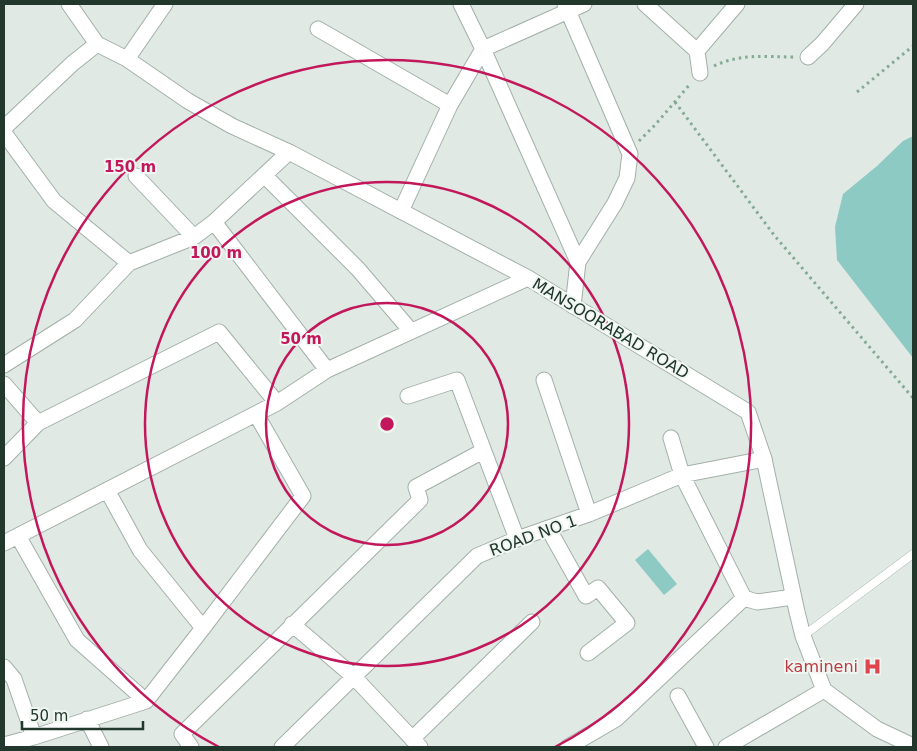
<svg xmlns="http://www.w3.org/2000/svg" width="917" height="751" viewBox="0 0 917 751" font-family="'DejaVu Sans',sans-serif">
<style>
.water{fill:#8ccac3}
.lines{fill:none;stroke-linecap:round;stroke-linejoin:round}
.service-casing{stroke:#a3b0a8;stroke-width:9}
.minor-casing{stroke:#a3b0a8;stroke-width:17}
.tertiary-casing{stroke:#a3b0a8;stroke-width:17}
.path{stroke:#83aa93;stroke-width:3;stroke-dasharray:2.5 4;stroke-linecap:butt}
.service{stroke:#fff;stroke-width:8}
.minor{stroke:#fff;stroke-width:15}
.tertiary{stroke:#fff;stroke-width:15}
.ring{fill:none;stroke:#c2185b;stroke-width:2.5}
.labels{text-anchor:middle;stroke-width:4;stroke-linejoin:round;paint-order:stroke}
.street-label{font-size:16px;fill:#22382c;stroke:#f0f6f1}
.health-label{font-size:16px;fill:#be3a42;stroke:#f0f6f1;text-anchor:end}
.centre{fill:#c2185b;stroke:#f0f6f1;stroke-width:2.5}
.ring-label{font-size:15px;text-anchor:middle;font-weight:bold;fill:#c2185b;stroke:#f0f6f1;stroke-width:4;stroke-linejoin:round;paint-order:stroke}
</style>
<rect width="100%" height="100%" fill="#e0e9e3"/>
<path class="water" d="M913,136V358L837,260L835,227L843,194L877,166L903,141Z
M648,549L677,584L664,595L635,560Z"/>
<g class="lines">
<defs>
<path id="service" d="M803,636L913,554"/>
<path id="minor" d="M69,4L97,44
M461,4L483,49L578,262L573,306
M565,4L630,154L627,178L615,203L578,262
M645,4L697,51L737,4
M318,29L450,105
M697,51L700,73
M808,57L822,44L856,4
M4,133L54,201L129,263
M264,175L358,269L411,331
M136,176L194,237
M401,211L450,105L483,49L584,4
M214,222L327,370
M4,365L75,320L129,263L194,237L214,222L289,152
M544,380L589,514
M4,384L38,423
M408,396L457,380L517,539
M671,438L682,475L744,598L757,602L793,597
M4,458L38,423L219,332L277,403
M107,490L140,550L203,628
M548,528L586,596L598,588L627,623L588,653
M18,536L77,640L146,701
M4,543L277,403L327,370L528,278
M292,624L353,676L420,747
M4,667L14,679L34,737
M678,696L706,747
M87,719L101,747
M412,739L532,622
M4,745L34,737L146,701L203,628L303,496L256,414
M191,747L182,734L420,500L416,487L483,451
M282,747L477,556L517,539L589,514L682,475L764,459
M568,747L616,719L744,598
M726,747L824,690"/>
<path id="tertiary" d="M127,59L165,4
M4,128L73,63L97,44L127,59L188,101L232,126L289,152L528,278L748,412L764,459L797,612L803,636L824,690L877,729L913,746"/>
</defs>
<use href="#service" class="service-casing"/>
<use href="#minor" class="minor-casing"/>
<use href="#tertiary" class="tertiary-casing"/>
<path class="path" d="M714,66C742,53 764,57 794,57
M857,92L913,46
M675,102L774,235L913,398
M639,141L655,125L691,83"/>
<use href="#service" class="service"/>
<use href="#minor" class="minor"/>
<use href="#tertiary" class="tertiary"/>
</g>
<g class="ring">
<circle cx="387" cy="424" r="121"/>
<circle cx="387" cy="424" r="242"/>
<path d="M219 747A364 364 0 1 1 555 747"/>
</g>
<defs>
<symbol id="hospital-bare" viewBox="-9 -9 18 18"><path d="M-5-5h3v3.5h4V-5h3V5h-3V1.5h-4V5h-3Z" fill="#e0444e" stroke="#f0f6f1" stroke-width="2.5" paint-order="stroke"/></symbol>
</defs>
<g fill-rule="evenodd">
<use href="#hospital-bare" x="860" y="654" width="25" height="25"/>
</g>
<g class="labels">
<g class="street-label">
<text transform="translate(611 328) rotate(31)" y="6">MANSOORABAD ROAD</text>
<text transform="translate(533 535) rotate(-20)" y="6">ROAD NO 1</text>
</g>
<g class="health-label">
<text x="858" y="672">kamineni</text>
</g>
</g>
<circle cx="387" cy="424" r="8" class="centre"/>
<g class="ring-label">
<text x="130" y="172">150 m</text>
<text x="216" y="258">100 m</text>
<text x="301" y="344">50 m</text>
</g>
<rect width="917" height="751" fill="none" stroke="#22382c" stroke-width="10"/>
<path d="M22 721v8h121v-8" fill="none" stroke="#22382c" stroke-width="2.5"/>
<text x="30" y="721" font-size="15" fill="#22382c" stroke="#f0f6f1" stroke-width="4" paint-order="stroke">50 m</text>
</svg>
